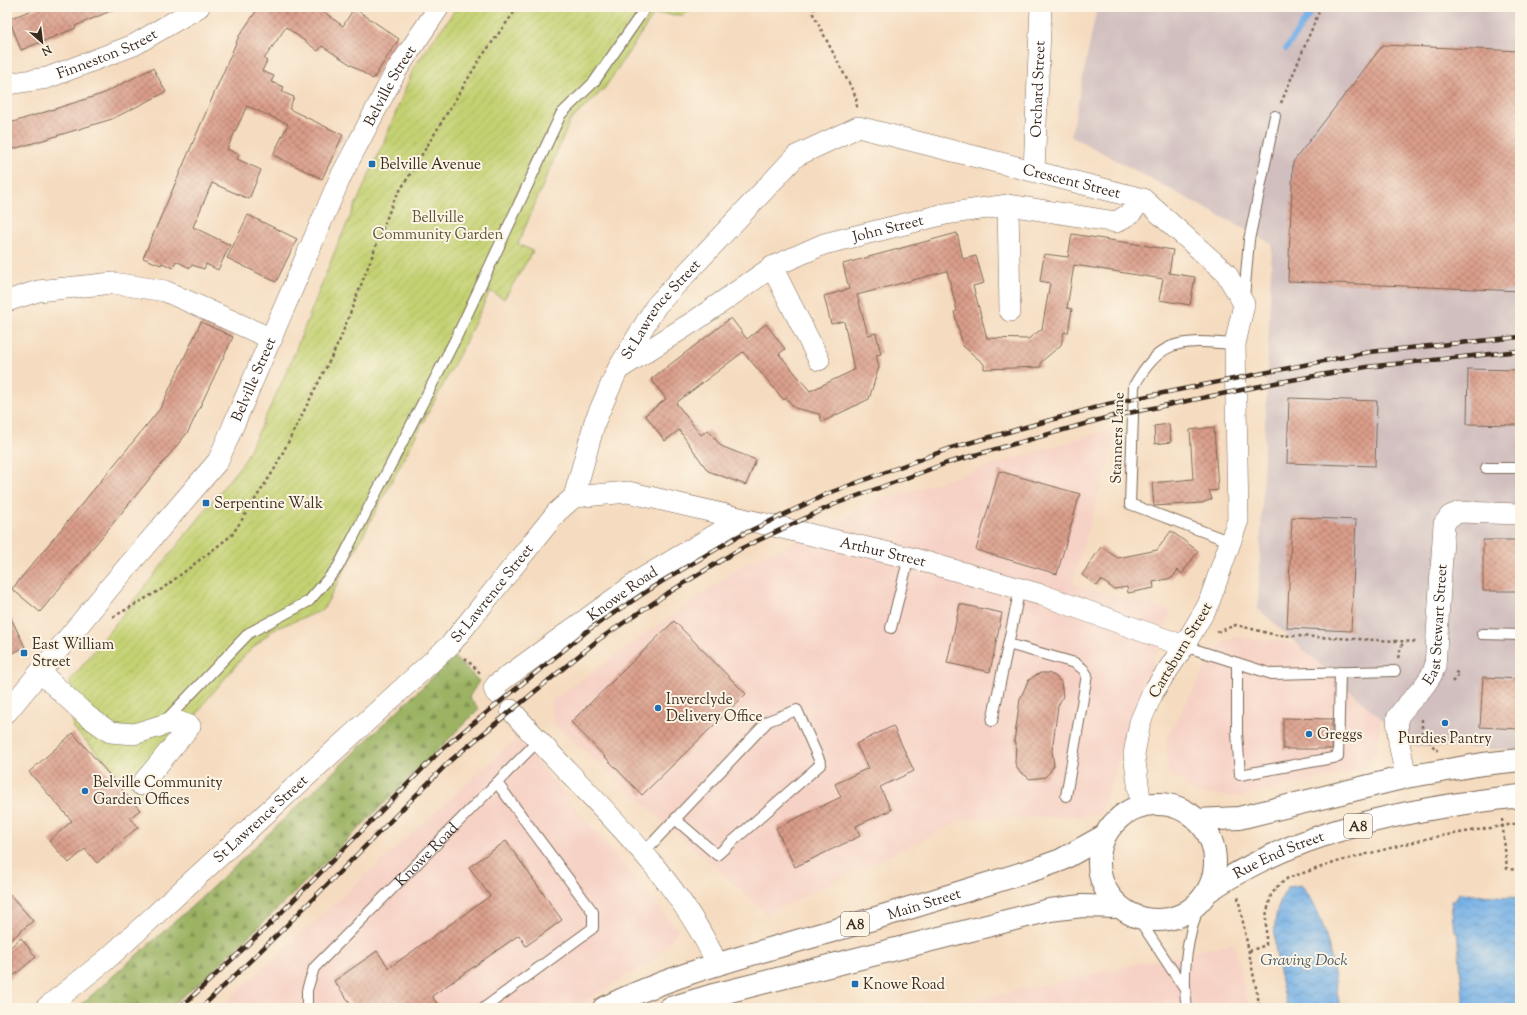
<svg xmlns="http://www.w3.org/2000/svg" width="1527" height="1015" viewBox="0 0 1527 1015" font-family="'Sorts Mill Goudy',serif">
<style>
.built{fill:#f6d1c5}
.industrial{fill:#d1bfbf}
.forest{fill:url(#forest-firs);stroke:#6b6e41}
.garden{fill:url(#garden-furrows);stroke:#807e48}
.water{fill:url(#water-waves);stroke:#586d82}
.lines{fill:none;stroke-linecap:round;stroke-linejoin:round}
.stream{stroke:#74b0e6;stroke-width:6}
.building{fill:url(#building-cross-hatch)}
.service-casing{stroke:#7c6857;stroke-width:12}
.minor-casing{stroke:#7c6857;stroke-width:22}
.trunk-casing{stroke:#7c6857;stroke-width:24}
.path{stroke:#7c6857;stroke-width:2.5;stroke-dasharray:3 3;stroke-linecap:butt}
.service{stroke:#fff;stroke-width:10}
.minor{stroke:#fff;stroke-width:21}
.trunk{stroke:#fff;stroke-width:22}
.rail-casing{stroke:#3b2a1e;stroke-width:4.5}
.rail{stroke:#fcf5e5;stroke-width:3;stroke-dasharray:9;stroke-linecap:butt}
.poi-dot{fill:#1f6fb2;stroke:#fcf5e5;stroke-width:1.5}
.labels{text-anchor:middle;stroke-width:4;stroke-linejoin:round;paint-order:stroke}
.shield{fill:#fcf5e5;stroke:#75675a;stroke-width:1}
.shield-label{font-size:14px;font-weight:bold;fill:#3b2a1e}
.street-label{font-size:15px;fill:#3b2a1e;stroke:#fcf5e5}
.poi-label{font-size:15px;fill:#3b2a1e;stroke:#fcf5e5;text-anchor:start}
.park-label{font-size:15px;fill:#5d5433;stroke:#fcf5e5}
.water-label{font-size:16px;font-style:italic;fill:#4f5964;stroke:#fcf5e5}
</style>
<defs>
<pattern id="forest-firs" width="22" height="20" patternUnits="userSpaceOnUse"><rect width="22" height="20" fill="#9bb364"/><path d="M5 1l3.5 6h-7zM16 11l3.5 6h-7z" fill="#809252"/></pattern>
<pattern id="garden-furrows" width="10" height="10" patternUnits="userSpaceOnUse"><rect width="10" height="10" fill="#c4d172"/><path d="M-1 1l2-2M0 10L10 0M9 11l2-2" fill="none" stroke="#a9b462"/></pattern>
<pattern id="water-waves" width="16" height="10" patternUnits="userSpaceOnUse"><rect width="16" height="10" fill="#74b0e6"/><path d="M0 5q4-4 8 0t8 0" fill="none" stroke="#608fba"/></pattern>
<pattern id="building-cross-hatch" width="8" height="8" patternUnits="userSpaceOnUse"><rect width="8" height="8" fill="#da9d8a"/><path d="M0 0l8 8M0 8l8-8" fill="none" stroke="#b28070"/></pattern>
</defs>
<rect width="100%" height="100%" fill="#fcf5e5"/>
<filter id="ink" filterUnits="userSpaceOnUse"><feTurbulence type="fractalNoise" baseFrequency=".025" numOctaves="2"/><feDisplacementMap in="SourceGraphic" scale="8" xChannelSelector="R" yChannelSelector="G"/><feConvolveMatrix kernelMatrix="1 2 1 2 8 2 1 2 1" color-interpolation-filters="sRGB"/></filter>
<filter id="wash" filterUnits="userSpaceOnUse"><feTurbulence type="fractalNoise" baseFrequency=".012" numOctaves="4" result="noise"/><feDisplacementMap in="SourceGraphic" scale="16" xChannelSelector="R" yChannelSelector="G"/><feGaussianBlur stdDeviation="0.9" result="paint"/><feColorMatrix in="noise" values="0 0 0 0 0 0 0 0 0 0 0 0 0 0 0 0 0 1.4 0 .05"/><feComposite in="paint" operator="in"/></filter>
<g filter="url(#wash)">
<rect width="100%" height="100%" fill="#f5dcc0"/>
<path class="built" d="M1119,426L1072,584L1171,611L1100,815L963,820L767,914L553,723L550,702L738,568L882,500Z
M1235,637L1334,646L1384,701L1377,750L1365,769L1239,797L1195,793L1167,770V737L1217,647Z
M517,738L678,930L656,959L574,1008H219Z
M1234,943L1249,1008H936Z"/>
<path class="industrial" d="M1097,7H1520V750L1412,746L1258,609L1272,244L1071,136Z"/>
<path class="forest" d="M454,657L479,681L469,697L479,709L302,885L202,981L168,1008H77L198,901Z"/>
<path class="garden" d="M457,7H696L683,15L654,14L604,89L570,121L518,244L533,251L504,299L490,291L461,351L323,610L274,629L243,657L205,702L141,798L73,728L70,681L245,460L288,369L337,246L384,142L414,67Z"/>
<path class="water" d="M1301,885C1327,912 1333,971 1340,1008H1287C1279,969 1263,922 1288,887Z
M1459,893L1520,898V1008H1464L1457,931H1454L1451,901H1455Z"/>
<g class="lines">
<path class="stream" d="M1286,49L1314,7"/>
</g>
<g id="blocks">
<path class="building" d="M40,7H120L75,26L76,28L21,50L9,19Z
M259,7H317L343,26L354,8L399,39L373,79L322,46L318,51L286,27L264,59L267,61L262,71L274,76L271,82L284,87L282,92L294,97L289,109L343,135L322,179L273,155L288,124L247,106L227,149L239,155L237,159L261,170L249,199L212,183L193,227L230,245L218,270L206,264L204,269L192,265L190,268L176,261L173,268L162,263L161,265L143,258L239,36Z
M1383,45L1520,51V291L1288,281L1293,162Z
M153,68L166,92L112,119L7,151V124L102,94Z
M248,215L297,239L276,282L227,258Z
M957,233L963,259L976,256L984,283L973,286L987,338L1028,339L1042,329L1050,283L1040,281L1044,254L1068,257L1072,234L1173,250L1169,273L1195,277L1190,305L1159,300L1163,279L1074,265L1067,308L1072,309L1068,333L1064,332L1061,345L1041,362V367L984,369V364L963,346L954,312L957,311L947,271L857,295L868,335L876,333L881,354L876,355L879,367L869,399L822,422L819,414L795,408L786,398L784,400L743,352L676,403L701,435L708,430L721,446L756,460L746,485L708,471L679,430L665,441L645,415L666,399L651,379L731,318L747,339L766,324L785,349L779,354L810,391L854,370L844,321L831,324L824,296L849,289L843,264Z
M201,322L233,337L188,432L40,612L12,589L160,409Z
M1468,369L1520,370V425L1467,424Z
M1289,398L1377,401L1375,466L1287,463Z
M1169,424L1171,442L1155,444L1154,426Z
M1214,427L1218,490L1209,491L1212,499L1202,503L1154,506L1152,483L1193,479L1190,430Z
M999,471L1080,494L1057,574L976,550Z
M1292,517L1356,520L1351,631L1287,628Z
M1171,531L1198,551L1182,574L1178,570L1172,578L1153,582L1154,588L1128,593L1127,587L1114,589L1101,580L1097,586L1082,575L1101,547L1118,558L1157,550Z
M1483,540H1520V591H1483Z
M960,604L1002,613L990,672L947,663Z
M7,610L25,647L7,656Z
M674,621L746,694L642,795L571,722Z
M1041,673H1048L1055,676L1061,682L1063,696L1058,706L1052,751L1054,765L1050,772L1045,777L1030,779L1018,770L1015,763L1016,742H1014L1020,699L1028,681L1034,676Z
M1483,677L1520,679V729L1480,727Z
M1283,718L1332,719V749H1283Z
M893,726L914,771L880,787L891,810L856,826L860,836L795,867L776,828L841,797L835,784L868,768L856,744Z
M73,733L140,810L130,818L138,827L97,863L85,849L69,863L49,841L72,821L29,772Z
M506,841L562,920L526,946L519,935L432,996L440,1008H354L334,981L377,951L389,968L490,896L469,867Z
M7,891L33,921L7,943Z
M21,938L36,957L7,981V950Z"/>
</g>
</g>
<g filter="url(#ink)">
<use href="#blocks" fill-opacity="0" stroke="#7c6857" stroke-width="1"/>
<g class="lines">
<defs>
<g id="service">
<path d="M1244,298L1249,240L1275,116"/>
<path d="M1486,468H1520"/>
<path d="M1231,542L1130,504L1134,386C1162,335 1184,341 1235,344"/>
<path d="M891,628L909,557"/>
<path d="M1482,634L1520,635"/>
<path d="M1008,644L1075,663L1083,669L1087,675L1066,796"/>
<path d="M1184,646L1272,674L1395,671"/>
<path d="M1237,663V732L1240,775L1338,757L1340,672"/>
<path d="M166,720L249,633L309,601L338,567L456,338L561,114L594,82L646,7"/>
<path d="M992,721L1020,588"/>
<path d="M643,853L768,721L797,710L821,764L717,855L675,819"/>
<path d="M1138,918L1184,988"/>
<path id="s1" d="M307,1008V990L314,968L538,741"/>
<path d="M484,1008L593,928V912L497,783"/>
<path d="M1187,1008C1181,971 1188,934 1201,900"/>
</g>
<g id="minor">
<path id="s2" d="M7,84L47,78L134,45L199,7"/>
<path id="s3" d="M1034,171L1041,7"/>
<path d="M1008,205L1010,311"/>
<path d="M772,267L819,360"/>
<path d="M7,301L38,291L113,283L165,291L272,339"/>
<path id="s4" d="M622,367L696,320L772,267L824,244L945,214L1008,205L1116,222L1131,213L1143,199"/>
<path id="s5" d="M574,497L628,492L915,559L1042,595L1184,646"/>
<path d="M40,672L86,715L110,732L134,734L176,721L190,726L141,785"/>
<path id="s6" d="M496,693L494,688L497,684L643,578L742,519"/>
<path d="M511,710C580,790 673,866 717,964"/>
<path id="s7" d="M7,712L110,587L218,461L341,176L396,71L439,7"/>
<path id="s8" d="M1406,777L1399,743L1397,718C1409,700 1427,688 1435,667L1444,524L1450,516L1460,512L1520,514"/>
<path id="s9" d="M46,1008L107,959L451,644L557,512L574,497L595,421L618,369L656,306L796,156L858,127L1143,199L1226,273L1244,304L1235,344L1238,520L1208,605L1184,646L1153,692L1140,722L1134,754L1141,806"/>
</g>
<g id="trunk">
<circle cx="1157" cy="862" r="58"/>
<path d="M1197,820L1239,818L1406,777L1483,764L1520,760"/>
<path id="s10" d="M1207,892C1298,829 1413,808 1520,796"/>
<path id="s11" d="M604,1008C668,976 736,959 804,939C883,917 961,892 1039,868L1061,860L1104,836"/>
<path d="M670,1008L710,996L1050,910L1082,906L1118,907"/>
</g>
</defs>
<use href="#service" class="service-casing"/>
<use href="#minor" class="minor-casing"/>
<use href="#trunk" class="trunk-casing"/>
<path class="path" d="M814,7L813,14L856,97L857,108
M1281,103L1321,7
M113,617L162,589L232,535L274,470L339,342L393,202L480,59L518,7
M1217,632L1236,625L1276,635L1417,642
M465,658L480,673
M1398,658L1403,641
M1452,682L1459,674L1454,671
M1422,719V732L1436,750H1438
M1502,819L1507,869L1520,870
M1238,897L1260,1008
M1249,951L1266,945V916L1271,895L1278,886L1288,878L1340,861L1429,838L1520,823"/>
<use href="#service" class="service"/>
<use href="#minor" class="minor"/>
<use href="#trunk" class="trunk"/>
<defs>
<path id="rail" d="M180,1008L272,922L443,748L591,628L661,582L735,538L829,493L951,448L1108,404L1369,352L1520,337
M201,1008L279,933L451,760L598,640L668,593L740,549L835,504L947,463L1109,417L1280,382L1366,367L1520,351"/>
</defs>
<use href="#rail" class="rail-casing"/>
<use href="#rail" class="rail"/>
</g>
</g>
<g class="poi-dot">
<rect x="368" y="160" width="8" height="8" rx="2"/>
<rect x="202" y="499" width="8" height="8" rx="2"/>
<rect x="20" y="649" width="8" height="8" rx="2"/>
<circle cx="658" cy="708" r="4"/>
<circle cx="1445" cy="723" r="4"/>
<circle cx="1309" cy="734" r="4"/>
<circle cx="85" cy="791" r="4"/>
<rect x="851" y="980" width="8" height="8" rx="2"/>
</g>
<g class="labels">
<g class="shield">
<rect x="1344" y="814" width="28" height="24" rx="3"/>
<rect x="841" y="912" width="28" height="24" rx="3"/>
</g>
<g class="shield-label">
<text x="1358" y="831">A8</text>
<text x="855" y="929">A8</text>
</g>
<g class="street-label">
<text dy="5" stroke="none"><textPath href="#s2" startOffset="105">Finneston Street</textPath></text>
<text dy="5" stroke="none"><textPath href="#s7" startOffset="741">Belville Street</textPath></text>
<text dy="5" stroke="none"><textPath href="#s3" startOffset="82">Orchard Street</textPath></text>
<text dy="5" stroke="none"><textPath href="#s9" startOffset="1440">Crescent Street</textPath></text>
<text dy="5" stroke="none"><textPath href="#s4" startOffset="303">John Street</textPath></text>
<text dy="5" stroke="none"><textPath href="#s9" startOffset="946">St Lawrence Street</textPath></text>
<text dy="5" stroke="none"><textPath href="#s7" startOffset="417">Belville Street</textPath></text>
<text transform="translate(1117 438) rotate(-88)" y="5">Stanners Lane</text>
<text dy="5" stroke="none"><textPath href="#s5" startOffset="316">Arthur Street</textPath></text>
<text dy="5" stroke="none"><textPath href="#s9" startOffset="610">St Lawrence Street</textPath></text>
<text dy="5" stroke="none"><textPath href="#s6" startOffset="165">Knowe Road</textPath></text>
<text dy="5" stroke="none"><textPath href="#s8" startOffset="166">East Stewart Street</textPath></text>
<text transform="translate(1180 650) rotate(-59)" y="5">Cartsburn Street</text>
<text dy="5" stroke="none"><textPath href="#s9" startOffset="286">St Lawrence Street</textPath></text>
<text dy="5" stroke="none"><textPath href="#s1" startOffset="201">Knowe Road</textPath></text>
<text dy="5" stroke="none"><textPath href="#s10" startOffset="81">Rue End Street</textPath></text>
<text dy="5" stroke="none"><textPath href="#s11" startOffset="337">Main Street</textPath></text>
</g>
<g class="poi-label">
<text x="380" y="169">Belville Avenue</text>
<text x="214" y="508">Serpentine Walk</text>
<text x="32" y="649">East William<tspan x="32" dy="17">Street</tspan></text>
<text x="666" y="704">Inverclyde<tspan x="666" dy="17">Delivery Office</tspan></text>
<text x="1317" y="739">Greggs</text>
<text x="1445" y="743" text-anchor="middle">Purdies Pantry</text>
<text x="93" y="787">Belville Community<tspan x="93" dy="17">Garden Offices</tspan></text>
<text x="863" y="989">Knowe Road</text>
</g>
<g class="park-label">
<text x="438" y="222">Bellville<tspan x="438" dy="17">Community Garden</tspan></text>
</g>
<g class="water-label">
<text x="1304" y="965">Graving Dock</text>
</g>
</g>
<rect width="1527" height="1015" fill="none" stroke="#fcf5e5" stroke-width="24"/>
<g transform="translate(42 42) rotate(152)" stroke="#fcf5e5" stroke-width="3" paint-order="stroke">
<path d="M0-3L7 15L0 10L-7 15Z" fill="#3b2a1e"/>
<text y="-6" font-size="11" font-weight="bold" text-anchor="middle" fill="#3b2a1e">N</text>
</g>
</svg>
